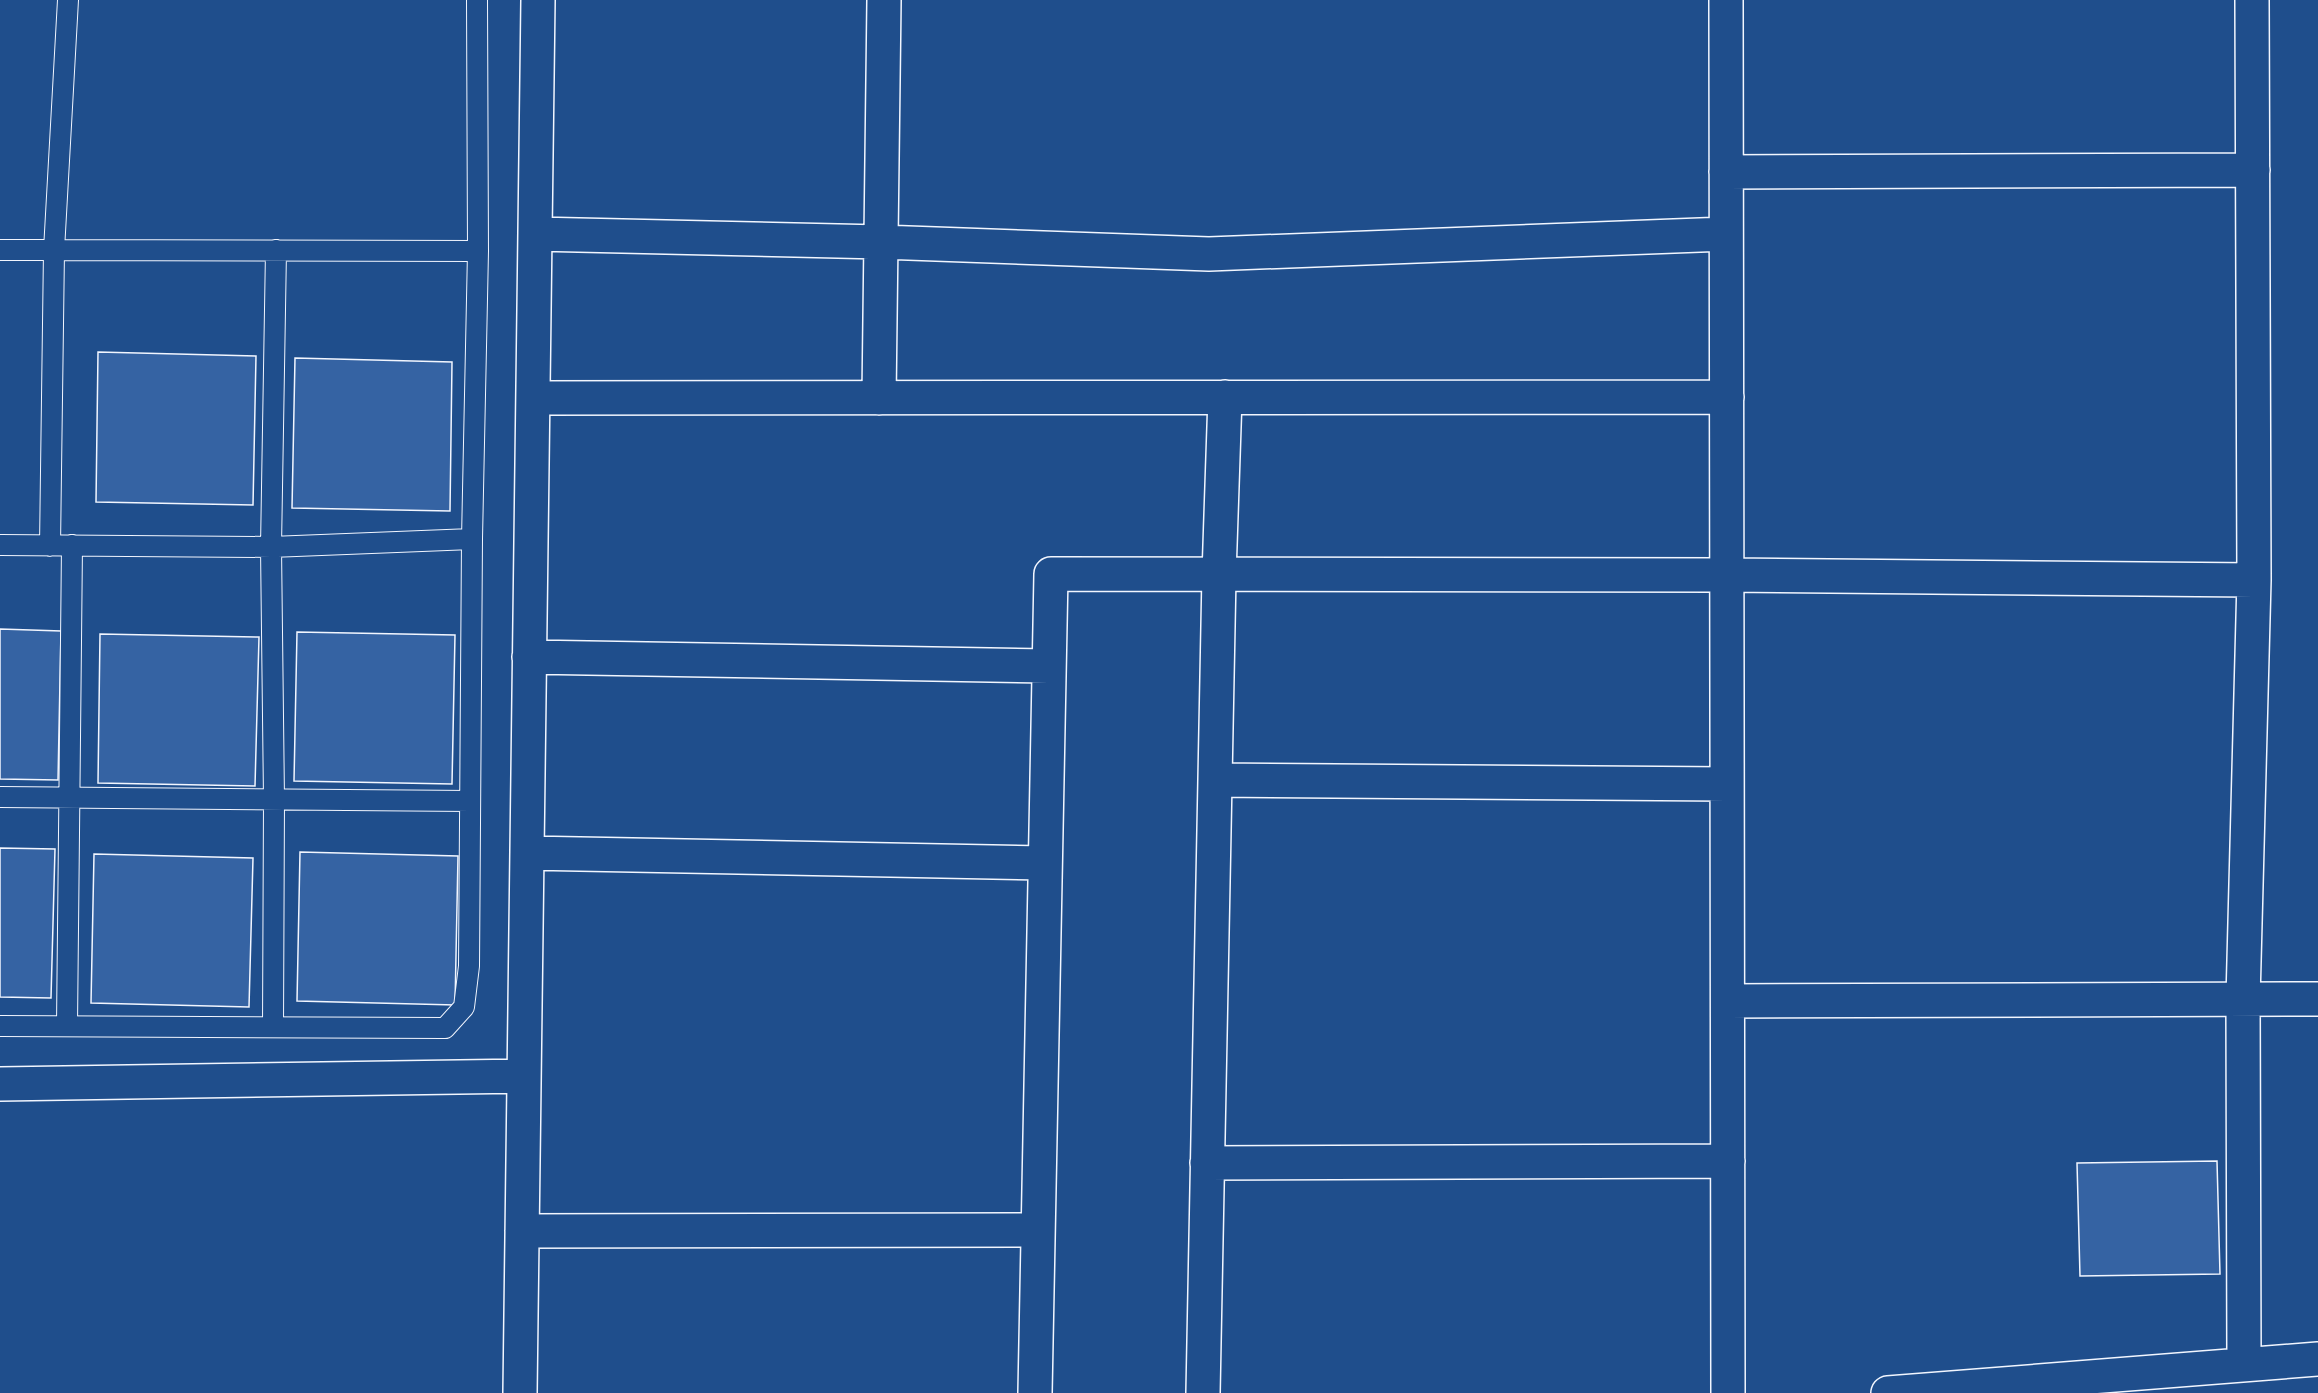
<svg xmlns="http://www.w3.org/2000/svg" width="2318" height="1393" viewBox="0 0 2318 1393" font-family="Helvetica,sans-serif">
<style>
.building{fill:#3563a3;stroke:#f2f6ff;stroke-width:1.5}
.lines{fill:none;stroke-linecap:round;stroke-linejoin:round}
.lane-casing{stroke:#f2f6ff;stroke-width:22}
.street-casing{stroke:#f2f6ff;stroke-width:36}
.lane{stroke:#1f4e8c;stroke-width:20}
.street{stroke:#1f4e8c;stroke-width:33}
</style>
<rect width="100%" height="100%" fill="#1f4e8c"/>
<path class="building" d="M98,352L256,356L253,505L96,502Z
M295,358L452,362L450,511L292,508Z
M0,629L61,631L58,780L0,779Z
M297,632L455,635L452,784L294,781Z
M100,634L259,637L255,786L98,783Z
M0,848L55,849L51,998L0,997Z
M300,852L458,856L455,1005L297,1001Z
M94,854L253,858L249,1007L91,1003Z
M2217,1161L2220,1274L2080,1276L2077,1163Z"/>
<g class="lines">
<defs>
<path id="lane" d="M0,250H54L68,0
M0,545L271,547L472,539
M50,546L54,250L478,251
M0,797L470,801
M67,1025L72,545
M0,1026L445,1028L464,1007L469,966L472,539L478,251L477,0
M273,1026L274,800L271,547L276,250"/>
<path id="street" d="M1726,0L1728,1393
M1726,172L2253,170
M535,234L881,242L1209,254L1726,234
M533,398L1727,397
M879,398L884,0
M529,657L1049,666
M1215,780L1727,784
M527,853L1045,863
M1728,1001L2318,999
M0,1084L524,1076
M1207,1163L1728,1161
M522,1231L1038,1230
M2244,1364L2243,999L2254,580L2252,0
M520,1393L538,0
M1035,1393L1051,574L1727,575L2254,580
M1203,1393L1219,575L1225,397
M1888,1393L2318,1359"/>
</defs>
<use href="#lane" class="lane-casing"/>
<use href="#street" class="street-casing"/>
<use href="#lane" class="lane"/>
<use href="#street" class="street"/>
</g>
</svg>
